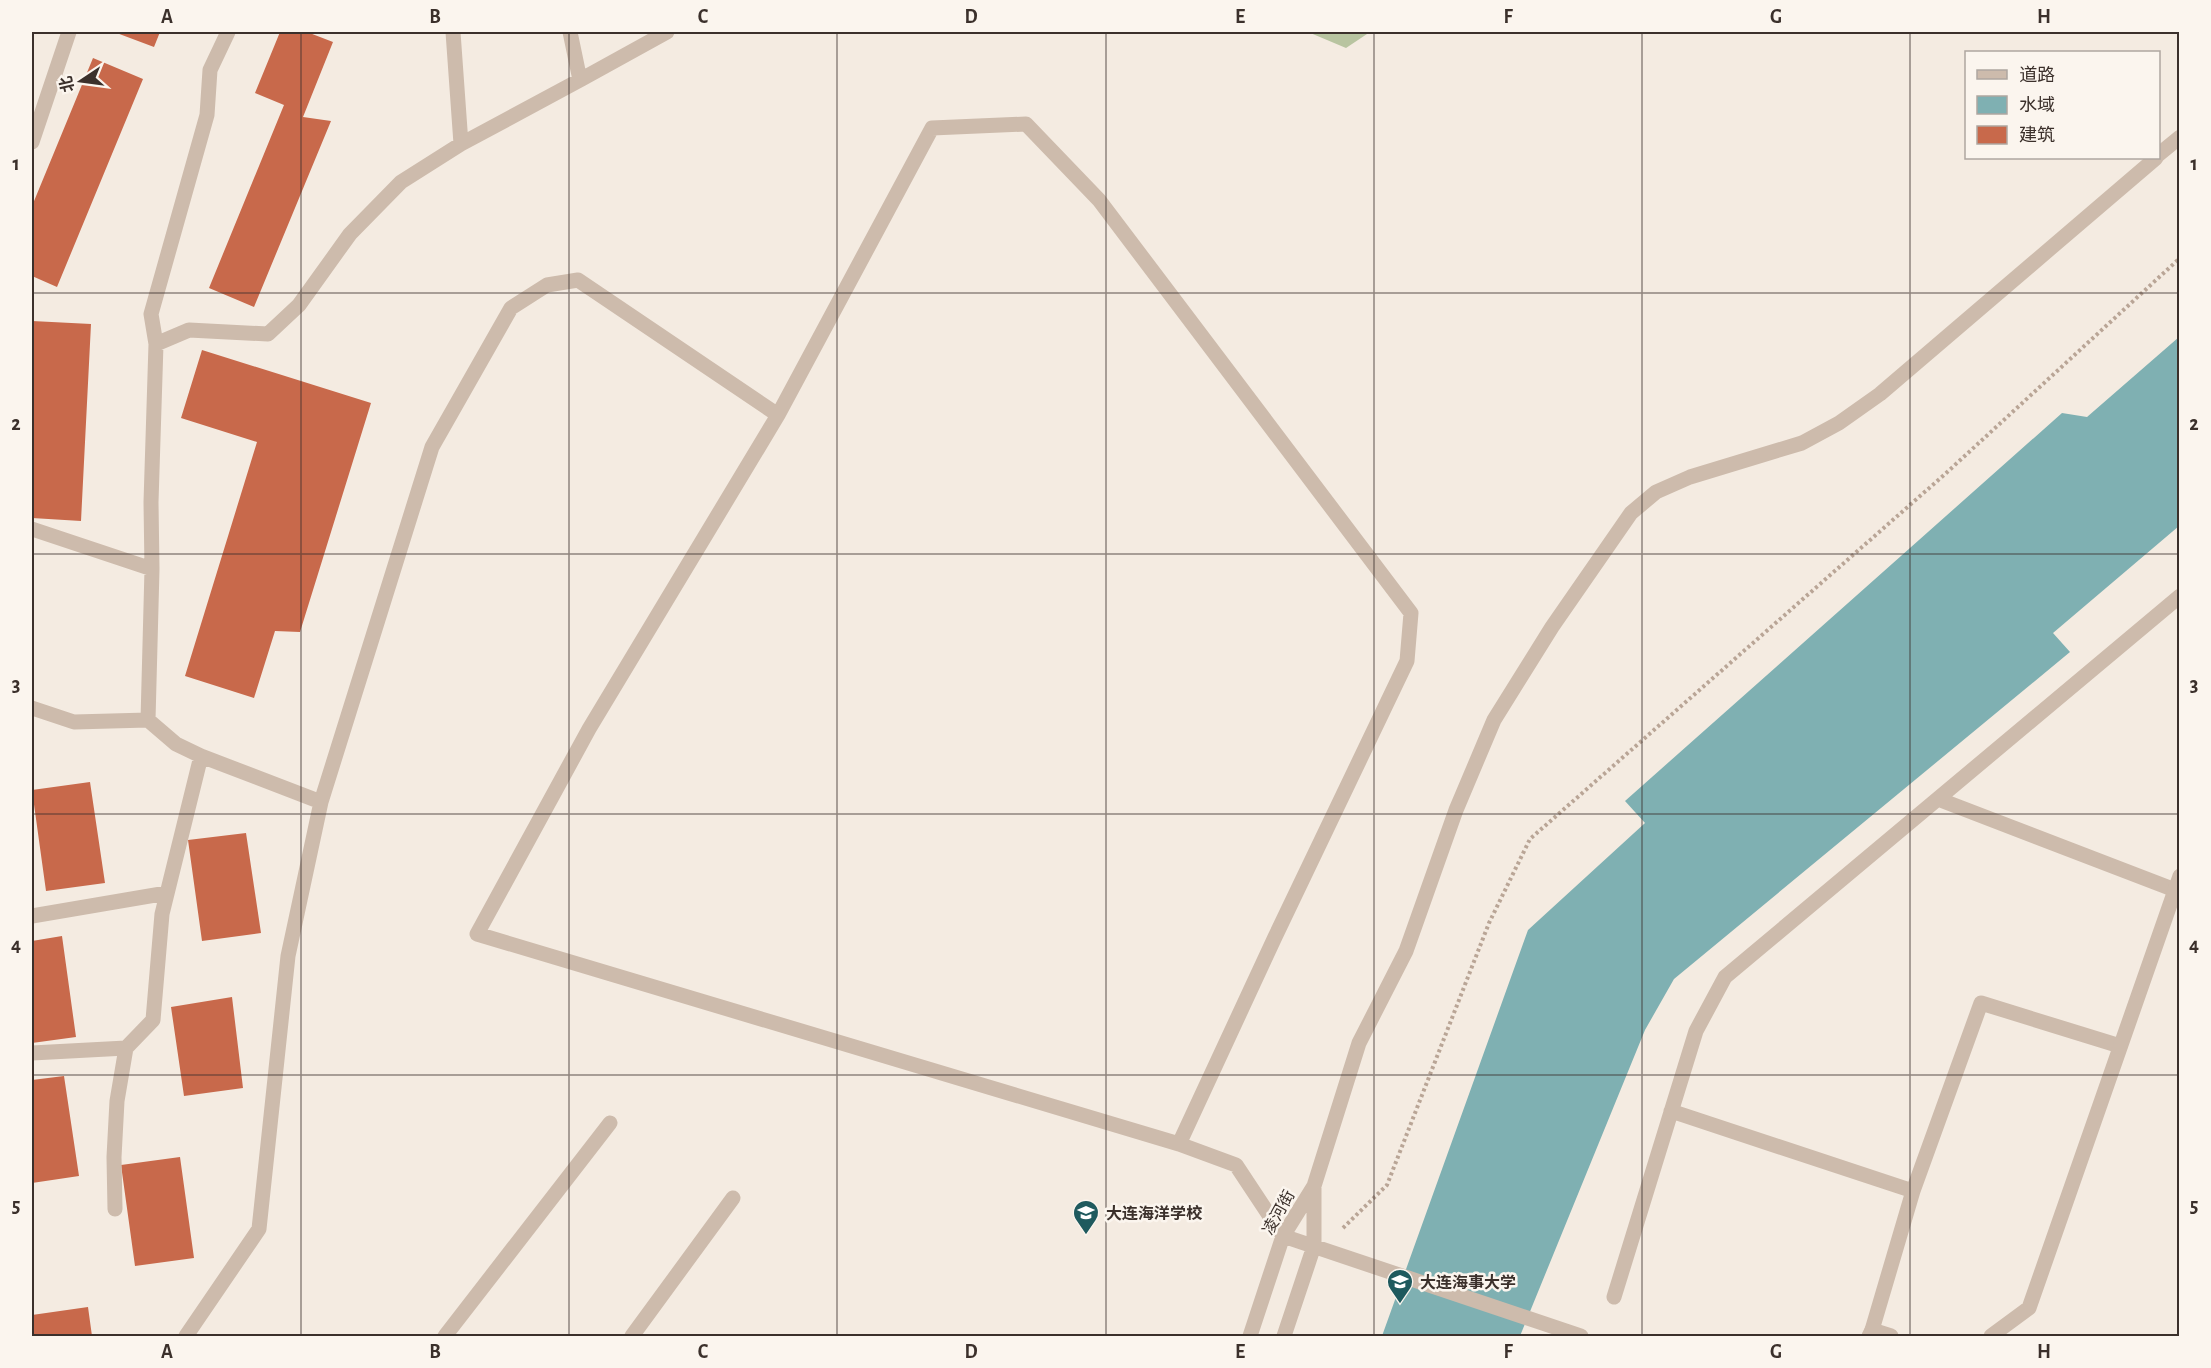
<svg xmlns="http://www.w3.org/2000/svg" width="2211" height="1368" viewBox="0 0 2211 1368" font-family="'Alegreya Sans','Noto Sans SC',sans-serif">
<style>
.green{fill:#b8c4a0}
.water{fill:#7fb0b2}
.building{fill:#c8694b}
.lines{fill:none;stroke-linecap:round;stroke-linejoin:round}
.path{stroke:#b9a596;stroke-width:4;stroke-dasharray:3 3;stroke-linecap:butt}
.lane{stroke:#cdbbac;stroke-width:15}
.street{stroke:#cdbbac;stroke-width:15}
.grid{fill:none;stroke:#3b302b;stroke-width:1.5;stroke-opacity:0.55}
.labels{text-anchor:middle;stroke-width:5;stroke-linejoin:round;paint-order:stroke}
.street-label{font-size:16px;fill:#3b302b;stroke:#fbf5ee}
.poi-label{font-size:16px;font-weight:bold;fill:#3b302b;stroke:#fbf5ee;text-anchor:start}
.neatline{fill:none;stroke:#3b302b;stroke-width:2}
.grid-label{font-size:20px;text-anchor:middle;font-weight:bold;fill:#3b302b}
</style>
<rect width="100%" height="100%" fill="#f4ebe1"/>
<path class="green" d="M1308,32H1370L1346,48Z"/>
<path class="water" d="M2179,337V526L2053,633L2070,652L1674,979L1645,1030L1520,1336H1382L1528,930L1645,823L1625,801L2062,413L2087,417Z"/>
<path class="building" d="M114,32H160L154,47Z
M280,32H307L333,42L303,117L331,121L254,307L209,288L284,105L255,93Z
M93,58L143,79L57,287L32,276V206Z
M32,321L91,324L81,521L32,518Z
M202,350L371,403L300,632L275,631L254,698L185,676L257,442L181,418Z
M90,782L105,883L46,891L32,790Z
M246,833L261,933L202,941L188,840Z
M62,936L76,1037L32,1043V941Z
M232,997L243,1088L184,1096L171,1007Z
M64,1076L79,1176L32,1183V1080Z
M180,1157L194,1258L135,1266L121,1165Z
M88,1307L92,1336H32V1315Z"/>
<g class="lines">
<path class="path" d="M1343,1228L1387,1185L1489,923L1530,839L1944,475L2180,258"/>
<path class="lane" d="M1938,799L2175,890
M1671,1111L1913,1191
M1614,1297L1696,1031L1725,977L2180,596
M1872,1330L1913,1191L1981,1003L2120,1046"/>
<path class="street" d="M228,32L210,70L207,115L151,314L156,344L151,502L152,569L148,720L176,744L201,756L321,802
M580,80L667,32
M32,142L69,32
M461,144L580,80L570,32
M2158,155L2180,137
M156,344L189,330L268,334L299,305L350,234L401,182L461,144L453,32
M778,415L932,128L1026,124L1099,200L1411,613L1407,661L1275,937L1179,1144
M32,529L152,569
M32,708L74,722L148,720
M32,916L167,893
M32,1053L126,1048
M115,1209L114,1157L117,1101L126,1048L153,1020L162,914L201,756
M186,1336L259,1229L288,956L321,802L432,447L511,308L547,285L578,280L778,415L589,729L477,934L1179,1144L1236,1165L1283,1236L1581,1336
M445,1336L610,1123
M632,1336L733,1198
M1250,1336L1283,1236L1314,1186L1359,1043L1406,951L1456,810L1494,720L1552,627L1631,513L1656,492L1690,477L1802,443L1839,423L1880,394L2156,158
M1284,1336L1314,1246V1186
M1869,1336L1872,1330L1891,1336
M1991,1336L2029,1308L2180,876"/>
</g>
<path class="grid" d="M301,32V1336M569,32V1336M837,32V1336M1106,32V1336M1374,32V1336M1642,32V1336M1910,32V1336M32,293H2180M32,554H2180M32,814H2180M32,1075H2180"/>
<defs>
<symbol id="school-pin" viewBox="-11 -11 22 30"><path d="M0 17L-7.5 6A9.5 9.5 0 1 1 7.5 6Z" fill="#1f5a5e" stroke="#fbf5ee"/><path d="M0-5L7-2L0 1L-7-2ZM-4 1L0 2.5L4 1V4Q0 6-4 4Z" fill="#fff"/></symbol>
<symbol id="university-pin" viewBox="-11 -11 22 30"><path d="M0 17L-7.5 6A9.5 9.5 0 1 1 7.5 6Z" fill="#1f5a5e" stroke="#fbf5ee"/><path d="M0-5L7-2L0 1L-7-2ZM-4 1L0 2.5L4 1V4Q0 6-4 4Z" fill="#fff"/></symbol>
</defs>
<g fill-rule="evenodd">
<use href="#school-pin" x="1071" y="1198" width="30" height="40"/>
<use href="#university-pin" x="1385" y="1267" width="30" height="40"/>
</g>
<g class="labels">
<g class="street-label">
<text transform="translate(1278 1212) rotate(-61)" y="6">凌河街</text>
</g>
<g class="poi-label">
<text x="1106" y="1219">大连海洋学校</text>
<text x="1420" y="1288">大连海事大学</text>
</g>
</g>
<rect width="2211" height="1368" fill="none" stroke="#fbf5ee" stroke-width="66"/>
<rect x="1965" y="51" width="195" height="108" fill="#fbf5ee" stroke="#aea6a0" stroke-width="1.5"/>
<rect x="1977" y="70" width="30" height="9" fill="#cdbbac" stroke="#aea6a0" stroke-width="1.5"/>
<text x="2019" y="81" font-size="18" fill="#3b302b">道路</text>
<rect x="1977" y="96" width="30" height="18" fill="#7fb0b2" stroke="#aea6a0" stroke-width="1.5"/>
<text x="2019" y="111" font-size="18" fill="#3b302b">水域</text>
<rect x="1977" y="126" width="30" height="18" fill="#c8694b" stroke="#aea6a0" stroke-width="1.5"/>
<text x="2019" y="141" font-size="18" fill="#3b302b">建筑</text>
<g transform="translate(81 81) rotate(257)" stroke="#fbf5ee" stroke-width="4.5" paint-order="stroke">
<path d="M0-4.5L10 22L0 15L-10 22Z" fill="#3b302b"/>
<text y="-9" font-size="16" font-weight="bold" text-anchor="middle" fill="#3b302b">北</text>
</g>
<rect x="33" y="33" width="2145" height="1302" class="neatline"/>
<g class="grid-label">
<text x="167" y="23">A</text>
<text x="435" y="23">B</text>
<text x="703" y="23">C</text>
<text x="971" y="23">D</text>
<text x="1240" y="23">E</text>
<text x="1508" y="23">F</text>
<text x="1776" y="23">G</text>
<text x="2044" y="23">H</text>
<text x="16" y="170">1</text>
<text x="2194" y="170">1</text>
<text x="16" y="430">2</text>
<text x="2194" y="430">2</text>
<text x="16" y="691">3</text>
<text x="2194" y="691">3</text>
<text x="16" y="951">4</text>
<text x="2194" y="951">4</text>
<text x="16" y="1212">5</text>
<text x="2194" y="1212">5</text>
<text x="167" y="1358">A</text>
<text x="435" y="1358">B</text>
<text x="703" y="1358">C</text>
<text x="971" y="1358">D</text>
<text x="1240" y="1358">E</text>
<text x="1508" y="1358">F</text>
<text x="1776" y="1358">G</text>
<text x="2044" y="1358">H</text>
</g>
</svg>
